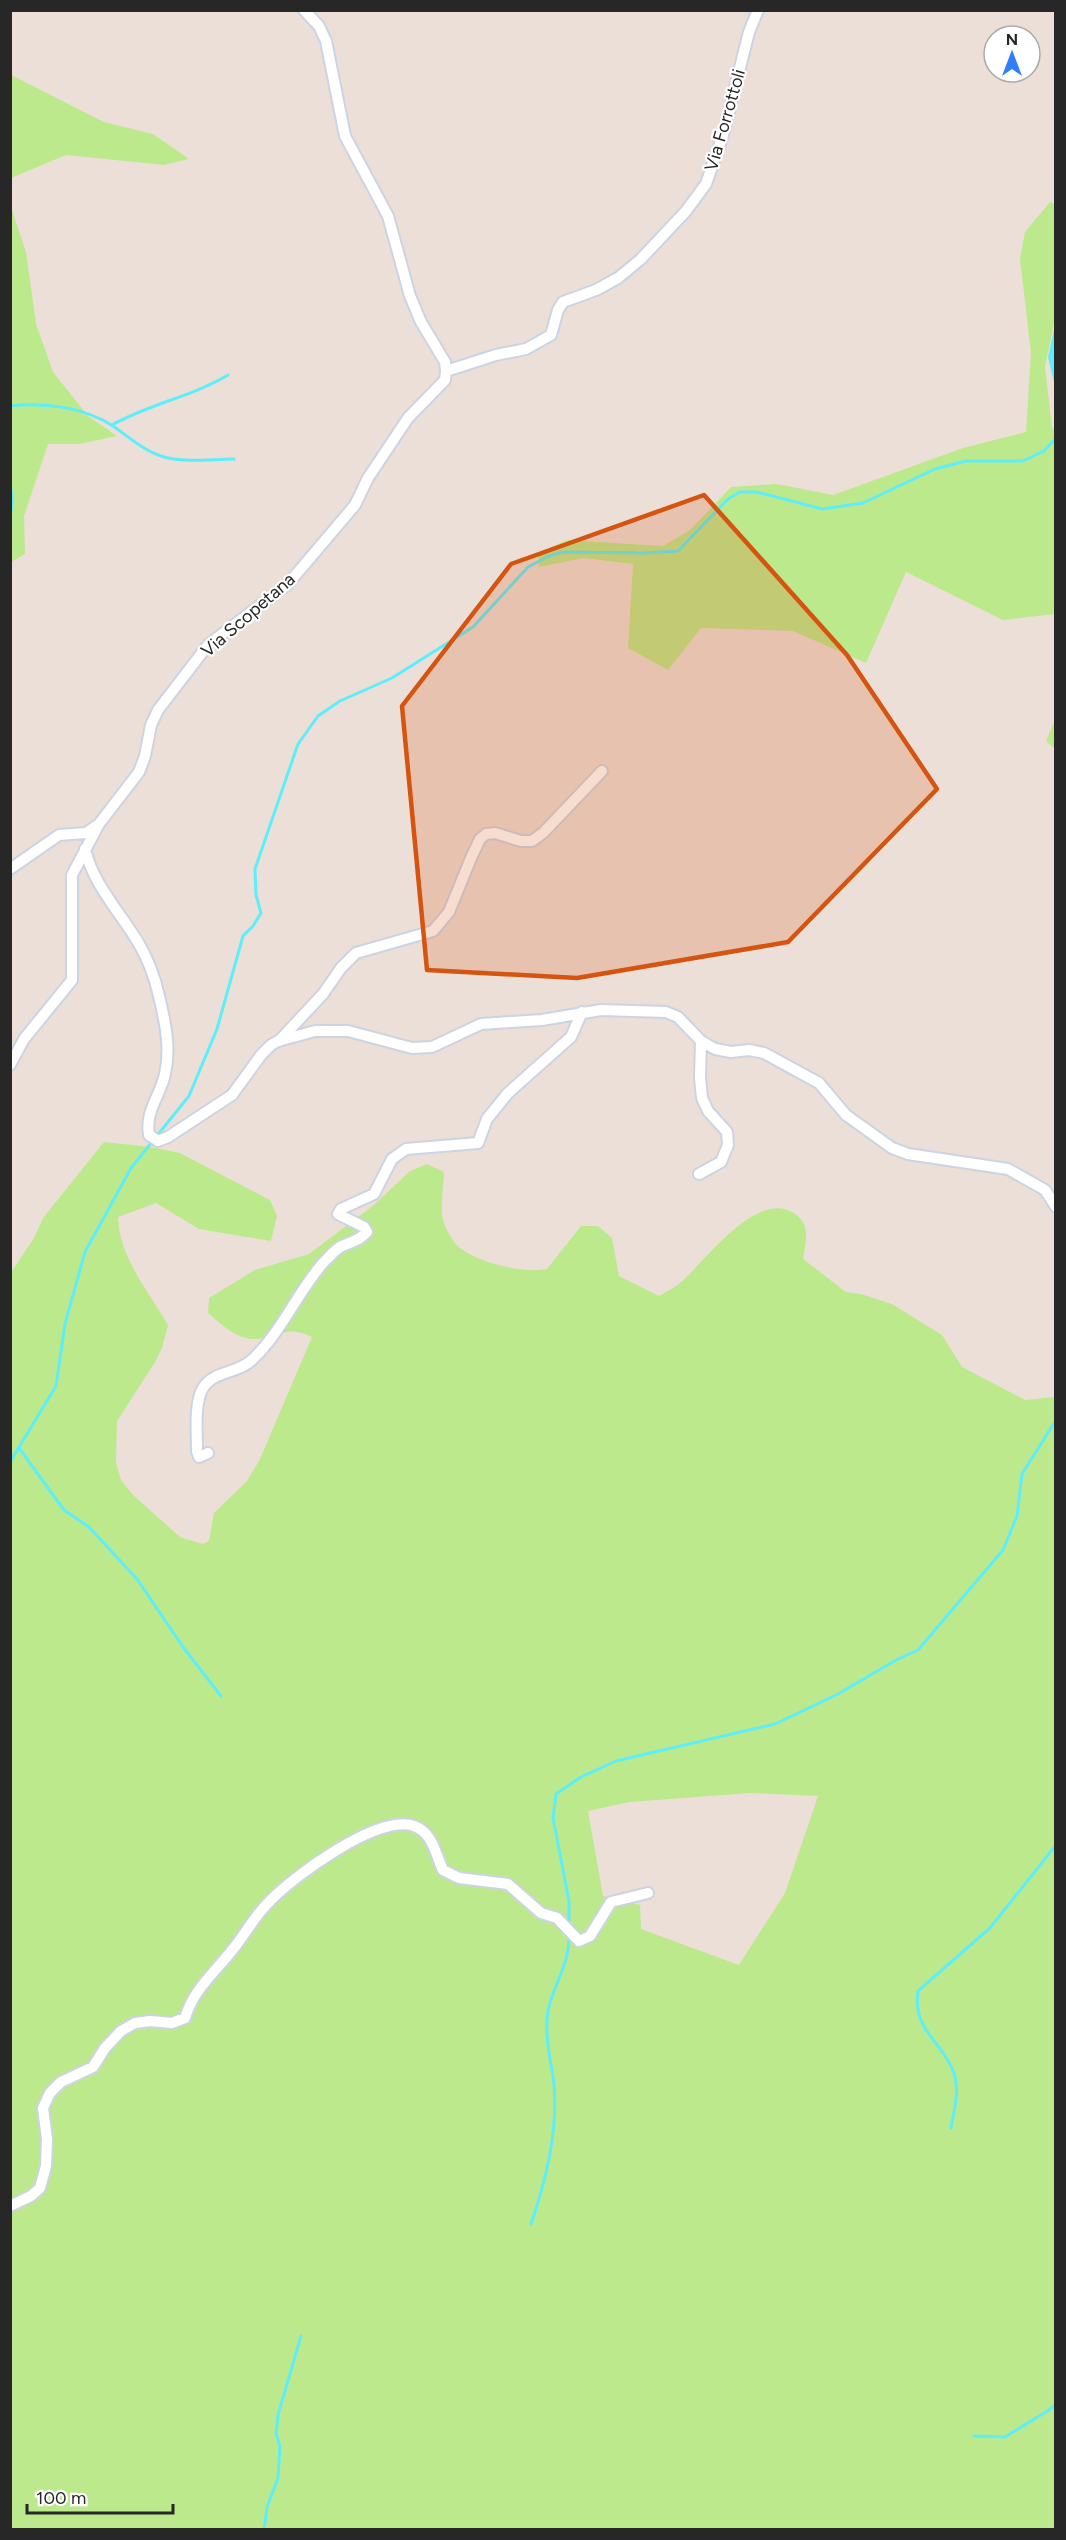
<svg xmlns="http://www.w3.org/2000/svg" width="1066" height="2540" viewBox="0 0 1066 2540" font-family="Figtree,sans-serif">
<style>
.green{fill:#bde98d;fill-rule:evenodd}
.water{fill:#5deefa}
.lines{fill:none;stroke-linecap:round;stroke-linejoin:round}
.stream{stroke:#5deefa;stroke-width:3}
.street-casing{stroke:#ccd4e2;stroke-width:14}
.street{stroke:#fff;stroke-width:10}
.marked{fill:#d5540f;fill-opacity:0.2;stroke:#d5540f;stroke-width:4.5;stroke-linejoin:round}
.labels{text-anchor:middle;stroke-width:4.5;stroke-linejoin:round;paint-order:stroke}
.street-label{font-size:18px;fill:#272727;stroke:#fff}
</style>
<rect width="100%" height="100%" fill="#ecdfd7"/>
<path class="green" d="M11,75L104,122L153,134L189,159L164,165L66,155L11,178Z
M1050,202L1056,204L1055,318L1045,367L1052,427L1056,431L1055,614L1003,620L906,572L866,663L793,631L701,628L668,670L628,648L633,564L583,558L539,567L538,553L567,540L663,546L690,530L731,487L777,484L833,495L963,448L1026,432L1031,353L1020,259L1025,232Z
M11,207L26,252L36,324L53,372L88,416L117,436L79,444H48L24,516L25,554L11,562Z
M1055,720V749L1046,741Z
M104,1142L151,1147L180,1153L270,1200L277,1216L271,1241L199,1229L156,1203L118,1217C119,1257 149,1292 168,1325L162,1348L155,1362L117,1421L116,1463L121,1480L133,1495L180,1537L202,1544L209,1541L214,1513L247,1481L260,1459L312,1337C284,1323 278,1340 252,1339C235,1338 220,1323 208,1313L209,1298L255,1270L309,1254L374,1205L410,1171L427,1164L444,1172C444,1184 439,1213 444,1223C446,1229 451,1238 455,1243C471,1262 524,1274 547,1269L581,1226H598L612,1238L619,1276L659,1296C666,1292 673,1288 679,1284C705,1262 756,1189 794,1213C811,1224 806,1242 803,1259L846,1292L861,1294L892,1304L942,1335L962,1367L1025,1400L1055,1397V2529H11L10,1274L34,1238L43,1218ZM750,1793L818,1796L785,1893L739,1965L641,1929L640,1905L603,1896L588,1811L630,1802Z"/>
<path class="water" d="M1055,325L1056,387H1055L1048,357Z"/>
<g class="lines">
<path class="stream" d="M10,406C44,402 84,407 113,426C129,437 145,452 164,457C186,463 212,459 234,459
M112,425C149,404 191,397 228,375
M10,480L12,500L10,520
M156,1137L189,1096L217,1029L243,936L253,926L261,913L256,895L255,869L298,744L318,716L340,701L392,678L473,627L528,567L549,556L563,552L644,553L678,551L728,499L740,492H757L822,509L863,503L935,469L966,461H1023L1044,451L1056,438
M19,1448L64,1510L89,1527L137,1579L183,1647L221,1696
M10,1462L56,1386L65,1324L85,1252L131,1168L152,1142
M569,1927V1901L553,1818L556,1794L581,1777L616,1761L775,1724L838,1694L896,1660L918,1650L1003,1550L1017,1516L1022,1474L1056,1420
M951,2128C954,2110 960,2091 954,2073C943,2041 912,2031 918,1991L990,1928L1056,1845
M531,2224C546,2180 558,2132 554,2084C551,2060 544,2036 548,2011C553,1985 570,1964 569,1936
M974,2436L1005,2437L1049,2410L1056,2404
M264,2530L267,2507L278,2478L280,2446L276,2434L278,2415L301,2336"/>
<defs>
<path id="street" d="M446,371L496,355L526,349L551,335L558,310L563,302L596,290L618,278L641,259L686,211L706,184L723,135L749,32L758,10
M85,849C93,885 121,913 139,944C149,961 155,978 159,996C165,1021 171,1048 165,1074C160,1097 145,1110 149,1135L158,1141L168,1137L232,1095L261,1055L271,1045L278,1041L315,1031H348L412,1048L432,1047L481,1024L542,1020L601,1010L666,1012L678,1017L701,1041L715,1049L731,1052L749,1050L764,1053L819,1083L846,1115L892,1148L908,1154L1008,1169L1045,1190L1056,1207
M10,869L59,835L86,833L96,826
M279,1041L323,994L341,968L356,953L433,931L449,912L471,858L480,839L486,834L495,833L521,841H532L543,833L602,771
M10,1065L24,1039L72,980V875L99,824L139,772L145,756L151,725L158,710L208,645L288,584L355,505L368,478L408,418L445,380L446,371L445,362L421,322L410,296L388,216L345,136L326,41L319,26L304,10
M699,1174L721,1162L728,1145L727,1132L708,1111L702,1098L700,1078L701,1041
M208,1453L199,1457L197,1451C197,1433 194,1402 203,1388C214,1370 239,1374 253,1359C282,1331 297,1293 323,1263C328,1258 334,1251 340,1247C350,1242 359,1241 367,1232L364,1227L338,1214L341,1209L374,1194L392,1159L406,1149L478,1143L487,1119L508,1093L571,1037L582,1012
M10,2206L31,2196L40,2188L46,2166L47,2139L43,2108L50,2093L61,2082L93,2067L105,2048L121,2031L135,2023L150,2021L172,2023L185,2018C193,1991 212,1975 229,1954C243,1938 253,1918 268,1903C292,1877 379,1813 414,1826C433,1833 435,1853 443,1870L459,1878L508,1884L541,1913L557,1918L579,1941L590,1936L611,1902L648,1893"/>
</defs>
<use href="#street" class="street-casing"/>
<use href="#street" class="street"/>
</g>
<path class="marked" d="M704,495L847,655L937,789L788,942L577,978L427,970L402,706L511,564Z"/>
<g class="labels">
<g class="street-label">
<text transform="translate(725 120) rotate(-74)" y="6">Via Forrottoli</text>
<text transform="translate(248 615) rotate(-41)" y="6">Via Scopetana</text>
</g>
</g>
<rect width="1066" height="2540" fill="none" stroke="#272727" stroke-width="24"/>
<g transform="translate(1012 54)"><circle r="28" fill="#ffffff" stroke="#a9a9a9" stroke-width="1.5"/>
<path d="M0-4.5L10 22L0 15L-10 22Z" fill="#307eff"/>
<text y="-9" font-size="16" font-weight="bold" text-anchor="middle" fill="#272727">N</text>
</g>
<path d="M27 2504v9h146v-9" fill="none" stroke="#272727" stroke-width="3"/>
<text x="36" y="2504" font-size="18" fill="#272727" stroke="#ffffff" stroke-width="4.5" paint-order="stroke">100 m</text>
</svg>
